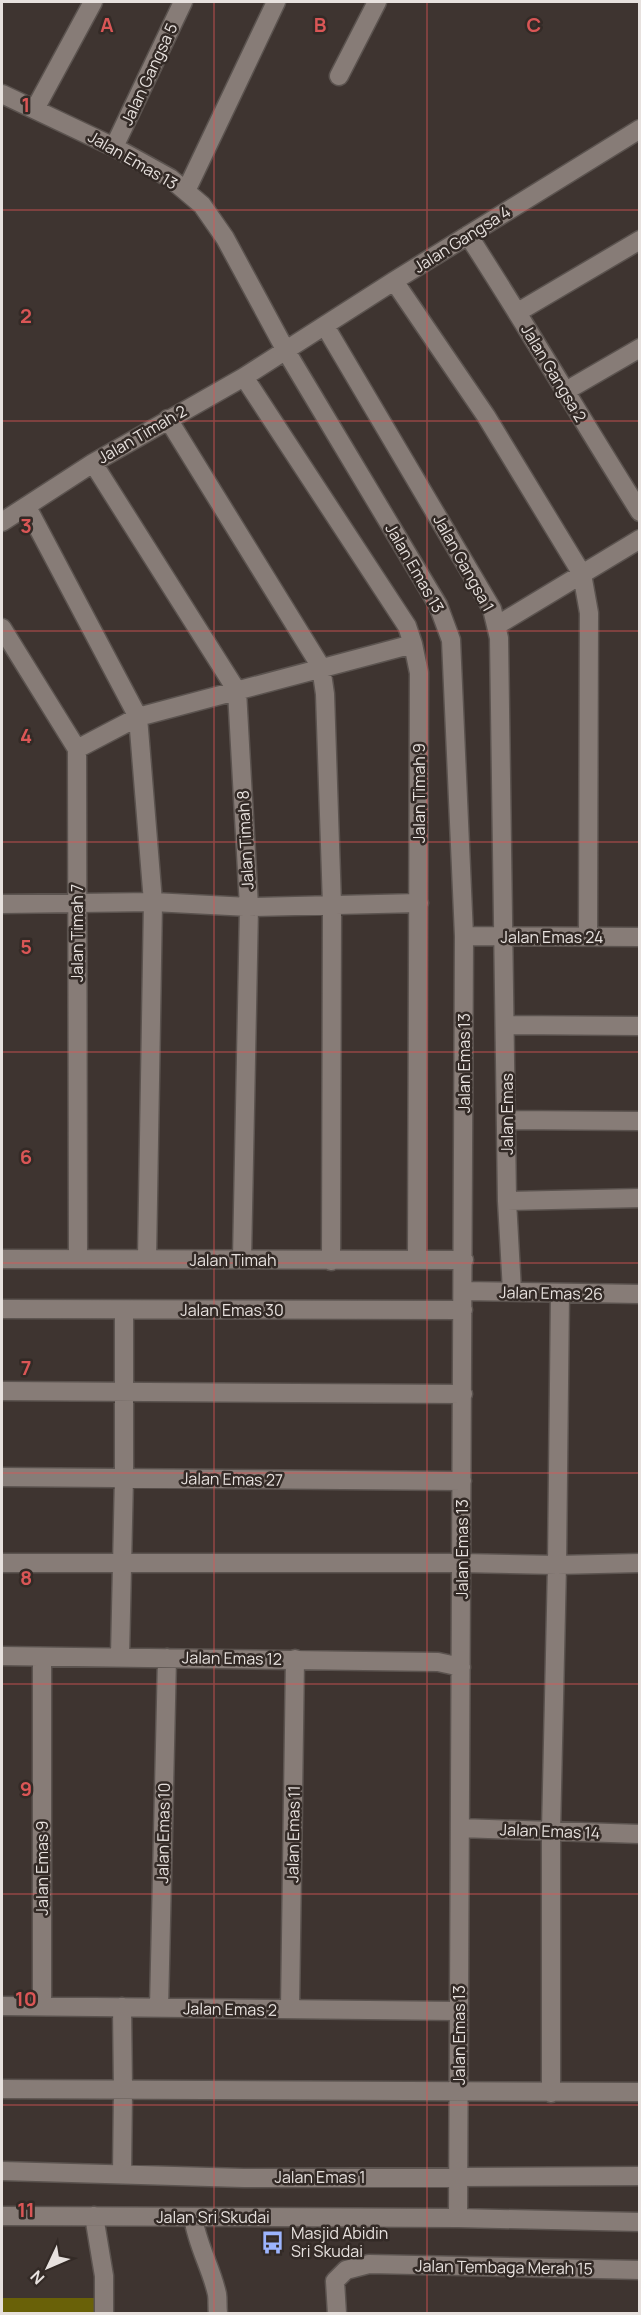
<svg xmlns="http://www.w3.org/2000/svg" width="641" height="2315" viewBox="0 0 641 2315" font-family="Manrope,sans-serif">
<style>
.green{fill:#696108}
.lines{fill:none;stroke-linecap:round;stroke-linejoin:round}
.minor-casing{stroke:#5b534f;stroke-width:21}
.minor{stroke:#877c77;stroke-width:18}
.grid{fill:none;stroke:#da5656;stroke-width:1.5;stroke-opacity:0.55}
.labels{text-anchor:middle;stroke-width:5;stroke-linejoin:round;paint-order:stroke}
.street-label{font-size:16px;fill:#e7e1de;stroke:#332a26}
.poi-label{font-size:16px;fill:#e7e1de;stroke:#332a26;text-anchor:start}
.grid-label{font-size:20px;text-anchor:middle;font-weight:bold;fill:#da5656;stroke:#332a26;stroke-width:5;stroke-linejoin:round;paint-order:stroke}
</style>
<rect width="100%" height="100%" fill="#3e3430"/>
<path class="green" d="M2,2298H96V2313L2,2314Z"/>
<g class="lines">
<defs>
<path id="minor" d="M339,76L377,2
M2,94L114,147L170,178L202,205L225,238L286,351L438,605L451,640L464,936L458,2218
M35,109L93,2
M114,147L183,2
M186,191L276,2
M468,235C527,326 582,420 640,512
M394,281L486,416L582,574L589,613L588,937
M518,312L640,240
M325,326L492,609L499,638L507,1201L512,1291
M244,377L407,626L413,644L419,673L417,1258
M564,392L640,348
M168,419L321,667L325,694L332,905L331,1261
M93,463L237,691L249,907L242,1259
M27,507L138,717L153,902L147,1259
M2,522L93,463L244,377L394,281L640,129
M496,626L640,539
M2,628L77,749L78,1259
M77,749L138,717L413,644
M2,904L153,902L249,907L419,903
M464,936L640,937
M506,1025L640,1026
M507,1120L640,1121
M507,1201L640,1198
M2,1259L464,1260
M463,1291L640,1294
M2,1309L463,1310
M2,1391L463,1394
M2,1477L462,1481
M2,1563H462L557,1565L640,1563
M2,1656L438,1662L461,1667
M120,1656L124,1477V1310
M42,1657V2006
M460,1828L640,1834
M2,2006L459,2011
M159,2008L167,1658
M290,2009L295,1659
M2,2089L640,2092
M551,2093V1832L557,1565L560,1293
M2,2171L244,2178L640,2176
M122,2174L123,2090L122,2007
M2,2216L458,2218L640,2222
M94,2216L104,2276V2314
M193,2217C197,2245 211,2267 217,2294C218,2300 217,2306 218,2313
M337,2314L335,2281L346,2270L369,2264L640,2270"/>
</defs>
<use href="#minor" class="minor-casing"/>
<use href="#minor" class="minor"/>
</g>
<path class="grid" d="M214,2V2314M427,2V2314M2,210H640M2,421H640M2,631H640M2,842H640M2,1052H640M2,1263H640M2,1473H640M2,1684H640M2,1894H640M2,2105H640"/>
<defs>
<symbol id="bus-bare" viewBox="-9 -9 18 18"><path d="M-5-6H5V4H4V6H2V4H-2V6H-4V4H-5ZM-3.5-4V0h7V-4ZM-3.5 1.2v1.5H-2V1.2ZM2 1.2v1.5H3.5V1.2Z" fill="#9cb4fd" stroke="#332a26" stroke-width="2.5" paint-order="stroke"/></symbol>
</defs>
<g fill-rule="evenodd">
<use href="#bus-bare" x="256" y="2226" width="33" height="33"/>
</g>
<g class="labels">
<g class="street-label">
<text transform="translate(149 74) rotate(-65)" y="6">Jalan Gangsa 5</text>
<text transform="translate(133 160) rotate(30)" y="6">Jalan Emas 13</text>
<text transform="translate(462 239) rotate(-32)" y="6">Jalan Gangsa 4</text>
<text transform="translate(554 373) rotate(59)" y="6">Jalan Gangsa 2</text>
<text transform="translate(142 434) rotate(-30)" y="6">Jalan Timah 2</text>
<text transform="translate(464 563) rotate(61)" y="6">Jalan Gangsa 1</text>
<text transform="translate(415 568) rotate(60)" y="6">Jalan Emas 13</text>
<text transform="translate(419 793) rotate(-90)" y="6">Jalan Timah 9</text>
<text transform="translate(245 840) rotate(-93)" y="6">Jalan Timah 8</text>
<text transform="translate(77 933) rotate(-90)" y="6">Jalan Timah 7</text>
<text x="552" y="943">Jalan Emas 24</text>
<text transform="translate(464 1063) rotate(-90)" y="6">Jalan Emas 13</text>
<text transform="translate(507 1114) rotate(-90)" y="6">Jalan Emas</text>
<text x="233" y="1266">Jalan Timah</text>
<text transform="translate(551 1293) rotate(1)" y="6">Jalan Emas 26</text>
<text x="232" y="1316">Jalan Emas 30</text>
<text transform="translate(232 1479) rotate(1)" y="6">Jalan Emas 27</text>
<text transform="translate(462 1549) rotate(-90)" y="6">Jalan Emas 13</text>
<text transform="translate(232 1658) rotate(1)" y="6">Jalan Emas 12</text>
<text transform="translate(550 1831) rotate(2)" y="6">Jalan Emas 14</text>
<text transform="translate(163 1833) rotate(-89)" y="6">Jalan Emas 10</text>
<text transform="translate(293 1834) rotate(-89)" y="6">Jalan Emas 11</text>
<text transform="translate(42 1868) rotate(-90)" y="6">Jalan Emas 9</text>
<text transform="translate(230 2009) rotate(1)" y="6">Jalan Emas 2</text>
<text transform="translate(459 2035) rotate(-90)" y="6">Jalan Emas 13</text>
<text x="320" y="2183">Jalan Emas 1</text>
<text x="213" y="2223">Jalan Sri Skudai</text>
<text transform="translate(504 2267) rotate(1)" y="6">Jalan Tembaga Merah 15</text>
</g>
<g class="poi-label">
<text x="291" y="2239">Masjid Abidin<tspan x="291" dy="18">Sri Skudai</tspan></text>
</g>
</g>
<g class="grid-label">
<text x="107" y="32">A</text>
<text x="320" y="32">B</text>
<text x="534" y="32">C</text>
<text x="26" y="112">1</text>
<text x="26" y="323">2</text>
<text x="26" y="533">3</text>
<text x="26" y="743">4</text>
<text x="26" y="954">5</text>
<text x="26" y="1164">6</text>
<text x="26" y="1375">7</text>
<text x="26" y="1585">8</text>
<text x="26" y="1796">9</text>
<text x="26" y="2006">10</text>
<text x="26" y="2217">11</text>
</g>
<rect width="641" height="2315" fill="none" stroke="#e7e1de" stroke-width="6"/>
<g transform="translate(48 2267) rotate(226)" stroke="#332a26" stroke-width="4.5" paint-order="stroke">
<path d="M0-4.5L10 22L0 15L-10 22Z" fill="#e7e1de"/>
<text y="-9" font-size="16" font-weight="bold" text-anchor="middle" fill="#e7e1de">N</text>
</g>
</svg>
